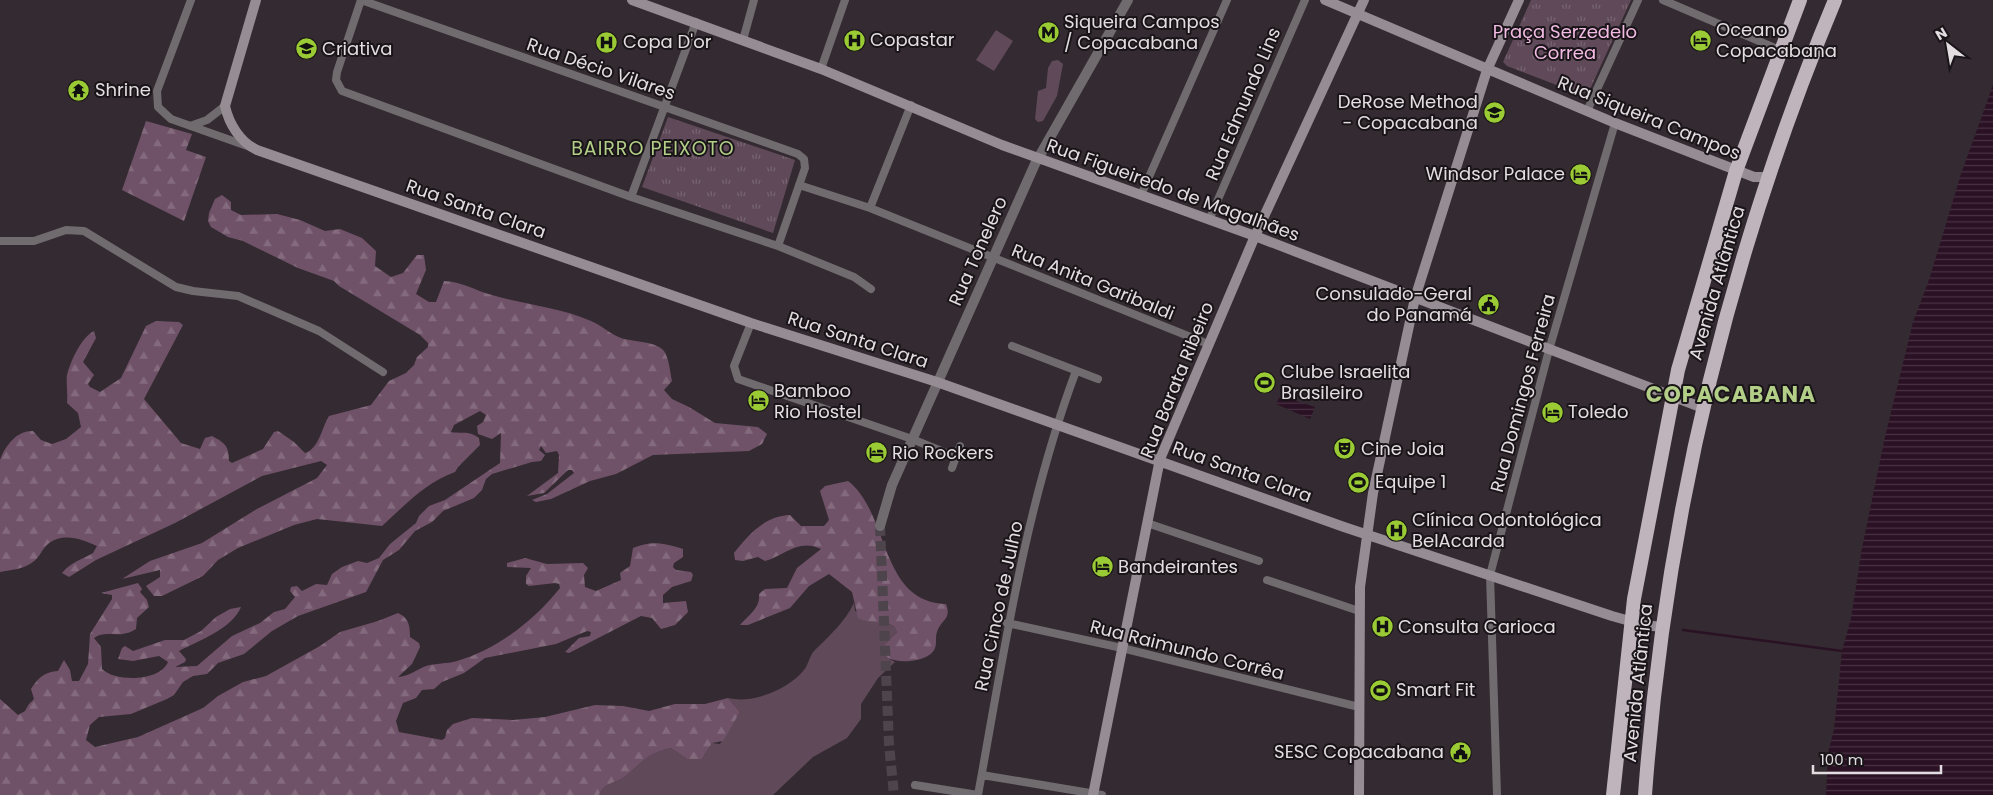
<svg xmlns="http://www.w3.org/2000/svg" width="1993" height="795" viewBox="0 0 1993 795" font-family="Poppins,sans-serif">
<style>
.grass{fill:#604a5a}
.forest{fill:url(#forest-firs)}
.park{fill:url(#park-tufts)}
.water{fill:url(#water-rules)}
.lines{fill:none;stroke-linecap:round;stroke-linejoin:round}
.stream{stroke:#2a1124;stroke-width:2.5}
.tertiary-tunnel{stroke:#4e454c;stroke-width:10;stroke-dasharray:10 5;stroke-linecap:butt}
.minor{stroke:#706b6e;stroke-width:8}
.tertiary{stroke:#706b6e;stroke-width:10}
.secondary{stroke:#958d93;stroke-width:10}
.trunk{stroke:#bfb3bc;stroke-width:14}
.labels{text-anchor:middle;stroke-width:4;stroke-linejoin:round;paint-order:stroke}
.poi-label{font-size:18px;fill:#e3dde2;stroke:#191418;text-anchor:start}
.park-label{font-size:18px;fill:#f2bbe3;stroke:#191418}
.street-label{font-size:18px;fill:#e3dde2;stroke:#191418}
.neighbourhood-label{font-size:19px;letter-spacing:1px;fill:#b2ce87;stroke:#191418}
.district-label{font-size:22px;font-weight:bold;letter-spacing:1px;fill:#b2ce87;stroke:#191418}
</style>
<defs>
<pattern id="forest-firs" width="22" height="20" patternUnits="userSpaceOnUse" patternTransform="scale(1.25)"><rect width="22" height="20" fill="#705268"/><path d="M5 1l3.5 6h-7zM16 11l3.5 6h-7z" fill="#846a7d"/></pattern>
<pattern id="park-tufts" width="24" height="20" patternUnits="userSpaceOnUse" patternTransform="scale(1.25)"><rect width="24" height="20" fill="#604a5a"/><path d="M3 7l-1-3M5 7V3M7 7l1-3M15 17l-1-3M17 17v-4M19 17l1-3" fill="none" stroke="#776471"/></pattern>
<pattern id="water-rules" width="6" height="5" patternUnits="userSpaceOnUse" patternTransform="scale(1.25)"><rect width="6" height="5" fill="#2a1124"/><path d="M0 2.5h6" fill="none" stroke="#493344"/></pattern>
</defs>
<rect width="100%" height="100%" fill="#342a31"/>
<path class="grass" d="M996,30L1013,41L994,71L976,60Z
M1058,60L1063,64L1057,96L1043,121L1038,122L1035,119L1038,91L1046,88L1048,68L1052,61Z
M854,603L855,611L894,626L897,632L886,643L888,658L895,662L878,678L861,704V719L847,738L813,757L773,795H599C605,781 617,784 627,775C644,761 648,753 671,748L687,759H702L712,743L720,744L740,712L728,698C752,704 788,690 804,670C809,664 809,656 815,650C830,635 844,623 854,603Z"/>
<path class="forest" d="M146,121L192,134L186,150L206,157L184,221L122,190Z
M222,195L231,202V210L241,215L277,214L300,220L325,231L340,229L362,238L376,251L375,266L391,277L403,273L417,255H424L426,270L416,294L429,302H436L444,281C461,281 476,291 492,295C525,305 559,307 591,321C601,325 610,334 621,338C632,342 656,341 664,351C669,358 670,372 672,381L664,390L672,399L689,407L715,423L758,427L767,434L762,444L749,451L653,455L616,474L590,481L551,499L536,502L532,500L547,494L574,473L572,470H568L544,493L527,496L558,473L559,455L557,451L546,453L541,446L539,450L545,455L541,461L532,462L492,474L486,479L482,490L474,498L443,511L432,522L415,531L399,550L383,560L366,592L298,616L272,631L244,654L218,663L207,674L193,676L183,682L174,695L167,699L131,714L99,717L90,725L86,740L95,747L138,737L203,708L218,696L243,682L266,676L320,646L340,632L378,621L398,613C409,618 410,626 410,637L419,643L420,647L412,664L398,677C409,676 416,670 426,666C436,663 447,664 457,661C496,650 535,620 560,588L559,584L555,583L529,586L526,584V576L531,568L507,567V563L525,558L547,564L583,563L588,568L584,575L585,587L596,591L621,580L620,573L630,566L633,548C651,540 665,543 683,549V557L674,563L673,567L676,570L691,572L693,575L691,581L672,587L663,595V603L686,601L688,612L675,625L661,629L652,618L641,616L569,653L565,652L579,638L590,636L591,632L587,631L556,644L485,658L464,673L442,682L434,689L422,690L416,698L403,703L396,721L399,732L442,740L445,738L447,730L453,724L472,718L513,720L545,717L595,705L623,706L649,711L675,704H705L728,698L740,712L723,741L712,743L702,759H687L671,748C648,753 644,761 627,775C617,784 605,781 599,795H0V699L18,715L25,711L29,704L34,699L31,689C38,678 44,672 58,671L64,660L70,670L72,681H79L88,664L90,634L112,599V595L101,593L138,583L142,589L140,592L147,600L149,607L137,618L136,629C119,640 106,629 94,638L101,647L102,669C115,682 160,682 168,662L159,656L133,661L118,659L122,648L125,646L133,651L165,640H184L201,631L216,617L230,609L241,607C232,629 198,641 179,651L186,659L185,662L175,667L197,666L232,636L260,623L274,612L285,609L295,597L290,591L291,587L297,586L302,591L316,584L327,585L332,574L342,567L358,561L367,563L379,558L390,544L416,523L419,516L429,506L445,500L500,463L501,433L492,439L478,434L477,426L483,422L486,415L480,411L454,425L451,432C463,434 468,430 479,438L480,445L458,467L455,472C426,482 405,505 382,526L317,519L294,525L238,548L218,560L203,576L162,596H154L146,586L160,577V570L122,579L150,561L202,543L257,509L317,478L327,465L321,461L262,476L175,523L96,560L69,577L62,573C71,562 81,560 93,553L97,546C82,539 63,532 48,544C42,549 40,557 33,562C24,569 11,570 0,572V460C5,446 17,430 33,431L41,440L52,444L66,439L81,427L78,413L67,403C68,394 66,383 67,375C71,360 81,338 94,331L96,338L83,362L94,375L88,384L90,387L100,392L121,378L146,326L156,321L179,322L183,325L144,399L181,443L200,449L205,438L212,436C225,443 229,446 229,461L232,463L263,449L274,432L278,431L294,442L305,453C319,449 322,427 329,416L371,405L389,381L406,373L414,365L417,357L428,347V343L420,335L339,286L334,281L298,268L243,241L228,237L211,227L208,221L209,213L215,199Z
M848,481C890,513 879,602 946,604C952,620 941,619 937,632C935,637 937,643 935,648C930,662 899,664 888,658L884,651L886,643L897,632L894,626C882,620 869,624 858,618L852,592L829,574L809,586L790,608L748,625H740C749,615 761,607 759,594L765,589L787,588L797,568L821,549C799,538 785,555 765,561L758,557L743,561L735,560L734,553C749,534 765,516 790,515L801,526H824L829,520L820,491L825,486Z"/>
<path class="park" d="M1531,0H1631L1591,87L1586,92L1580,94L1507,66L1503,62Z
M668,117L795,160L773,233L642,187Z"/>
<path class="water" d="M1993,85V795H1826L1828,753L1834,729L1842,651L1851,618L1862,548L1885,437L1913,322L1929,280L1961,174Z
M1280,396L1315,407L1310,419L1276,404Z"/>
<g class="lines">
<path class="stream" d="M1683,630L1842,651"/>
<path class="tertiary-tunnel" d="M880,526L889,744L894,795"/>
<path class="minor" d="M191,0L157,91L158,107L171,119L250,147
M361,0L337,72L336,80L342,91L631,197L778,246L854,277L871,289
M361,0L798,154L804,159L805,168L778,246
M1663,0L1780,50
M743,40L754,0
M821,69L845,0
M1587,111L1638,0
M190,126L207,120L225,106
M799,185L870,208L1208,344
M1141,195L1227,0
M631,197L696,22
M870,208L911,105
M1209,220L1305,0
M0,241H34L66,230L84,231L176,287L193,291L238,296L319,331L383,372
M751,323L734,366L738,379L912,439L956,457
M1012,346L1098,379
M952,468L960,446
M1147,523L1259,561
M1267,580L1359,611
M1007,623L1122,648L1359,707
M982,775L1102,795
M915,785L978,795
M978,795C1004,652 1025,507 1076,371
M1497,795L1490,575L1549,350L1615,123"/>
<path class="tertiary" d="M880,526L892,485L1035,164L1128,0"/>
<path class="secondary" d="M256,0L225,106C229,124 240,142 257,150L751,323L937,382L1344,527L1612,616L1644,625L1662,627
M632,0L821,69L1002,145L1255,236L1703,408
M1325,0L1615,123L1754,177H1770
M1093,795L1160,459L1255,236L1364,0
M1359,795L1360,587L1373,493L1415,298L1487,70L1519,0"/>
<path class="trunk" d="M1613,795L1634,599L1678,370L1736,171L1800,0
M1645,795C1665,520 1729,254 1835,0"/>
</g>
<defs>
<symbol id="metro-disc" viewBox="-11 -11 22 22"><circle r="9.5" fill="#9acb34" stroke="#191418"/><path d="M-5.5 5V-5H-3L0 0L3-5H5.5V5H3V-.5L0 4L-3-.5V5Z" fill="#111"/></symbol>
<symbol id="hospital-disc" viewBox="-11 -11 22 22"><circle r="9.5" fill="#9acb34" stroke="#191418"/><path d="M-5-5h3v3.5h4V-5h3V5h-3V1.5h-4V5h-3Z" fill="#111"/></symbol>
<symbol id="hotel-disc" viewBox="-11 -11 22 22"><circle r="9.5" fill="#9acb34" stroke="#191418"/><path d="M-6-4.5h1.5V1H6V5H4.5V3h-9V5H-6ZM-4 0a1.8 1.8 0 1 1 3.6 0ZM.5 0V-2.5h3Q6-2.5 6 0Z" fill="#111"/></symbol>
<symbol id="school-disc" viewBox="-11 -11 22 22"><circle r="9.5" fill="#9acb34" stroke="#191418"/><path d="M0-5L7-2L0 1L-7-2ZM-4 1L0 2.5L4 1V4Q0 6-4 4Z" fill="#111"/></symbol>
<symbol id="temple-disc" viewBox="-11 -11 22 22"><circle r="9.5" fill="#9acb34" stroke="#191418"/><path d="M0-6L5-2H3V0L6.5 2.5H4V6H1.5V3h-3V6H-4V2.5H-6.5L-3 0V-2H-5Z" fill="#111"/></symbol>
<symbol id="civic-disc" viewBox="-11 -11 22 22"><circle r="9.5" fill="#9acb34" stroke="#191418"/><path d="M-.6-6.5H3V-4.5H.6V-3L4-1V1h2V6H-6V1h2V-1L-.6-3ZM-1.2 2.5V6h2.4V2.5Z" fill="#111"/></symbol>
<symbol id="stadium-disc" viewBox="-11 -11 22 22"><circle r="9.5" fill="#9acb34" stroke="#191418"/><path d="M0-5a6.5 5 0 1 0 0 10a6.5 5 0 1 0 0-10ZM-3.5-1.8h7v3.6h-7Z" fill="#111"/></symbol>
<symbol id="theatre-disc" viewBox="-11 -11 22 22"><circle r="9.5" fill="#9acb34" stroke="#191418"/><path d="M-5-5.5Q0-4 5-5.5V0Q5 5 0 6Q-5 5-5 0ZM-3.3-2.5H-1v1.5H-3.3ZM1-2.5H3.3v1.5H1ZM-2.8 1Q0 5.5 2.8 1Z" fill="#111"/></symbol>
</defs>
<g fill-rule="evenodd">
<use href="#metro-disc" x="1036" y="20" width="25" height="25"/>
<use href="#hospital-disc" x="842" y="28" width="25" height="25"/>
<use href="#hotel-disc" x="1688" y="28" width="25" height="25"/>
<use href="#hospital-disc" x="594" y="30" width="25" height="25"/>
<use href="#school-disc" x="294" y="36" width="25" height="25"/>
<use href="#temple-disc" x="66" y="78" width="25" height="25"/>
<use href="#school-disc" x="1482" y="100" width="25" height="25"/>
<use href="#hotel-disc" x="1568" y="162" width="25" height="25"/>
<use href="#civic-disc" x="1476" y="292" width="25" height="25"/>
<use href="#stadium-disc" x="1252" y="370" width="25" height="25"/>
<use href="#hotel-disc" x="746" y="388" width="25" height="25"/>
<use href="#hotel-disc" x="1540" y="400" width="25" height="25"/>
<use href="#theatre-disc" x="1332" y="436" width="25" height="25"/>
<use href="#hotel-disc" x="864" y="440" width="25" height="25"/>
<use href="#stadium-disc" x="1346" y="470" width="25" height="25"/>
<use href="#hospital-disc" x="1384" y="518" width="25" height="25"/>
<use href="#hotel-disc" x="1090" y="554" width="25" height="25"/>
<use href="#hospital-disc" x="1370" y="614" width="25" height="25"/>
<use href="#stadium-disc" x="1368" y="678" width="25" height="25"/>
<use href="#civic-disc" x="1448" y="740" width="25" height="25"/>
</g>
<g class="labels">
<g class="poi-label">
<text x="1064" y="28">Siqueira Campos<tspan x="1064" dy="21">/ Copacabana</tspan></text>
<text x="1716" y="36">Oceano<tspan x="1716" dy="21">Copacabana</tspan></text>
<text x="870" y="46">Copastar</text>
<text x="623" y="48">Copa D'or</text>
<text x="322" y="55">Criativa</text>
<text x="95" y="96">Shrine</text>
<text x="1478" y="108" text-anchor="end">DeRose Method<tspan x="1478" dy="21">- Copacabana</tspan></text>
<text x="1565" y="180" text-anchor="end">Windsor Palace</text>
<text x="1472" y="300" text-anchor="end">Consulado-Geral<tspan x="1472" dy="21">do Panamá</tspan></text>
<text x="1281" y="378">Clube Israelita<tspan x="1281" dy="21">Brasileiro</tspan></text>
<text x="774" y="397">Bamboo<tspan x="774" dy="21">Rio Hostel</tspan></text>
<text x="1568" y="418">Toledo</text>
<text x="1361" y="455">Cine Joia</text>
<text x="892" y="459">Rio Rockers</text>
<text x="1375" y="488">Equipe 1</text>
<text x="1412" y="526">Clínica Odontológica<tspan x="1412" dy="21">BelAcarda</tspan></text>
<text x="1118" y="573">Bandeirantes</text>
<text x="1398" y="633">Consulta Carioca</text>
<text x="1396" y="696">Smart Fit</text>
<text x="1444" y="758" text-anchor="end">SESC Copacabana</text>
</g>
<g class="park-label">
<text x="1565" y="38">Praça Serzedelo<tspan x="1565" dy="21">Correa</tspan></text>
</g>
<g class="street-label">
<text transform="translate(601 69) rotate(19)" y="6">Rua Décio Vilares</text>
<text transform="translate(1243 104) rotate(-67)" y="6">Rua Edmundo Lins</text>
<text transform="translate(1649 118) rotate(22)" y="6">Rua Siqueira Campos</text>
<text transform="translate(1173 190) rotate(20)" y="6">Rua Figueiredo de Magalhães</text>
<text transform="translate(476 209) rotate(19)" y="6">Rua Santa Clara</text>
<text transform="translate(978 251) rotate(-66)" y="6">Rua Tonelero</text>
<text transform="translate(1093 282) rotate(22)" y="6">Rua Anita Garibaldi</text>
<text transform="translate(1717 283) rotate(-74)" y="6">Avenida Atlântica</text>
<text transform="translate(858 340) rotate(18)" y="6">Rua Santa Clara</text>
<text transform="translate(1177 380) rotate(-68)" y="6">Rua Barata Ribeiro</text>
<text transform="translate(1523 393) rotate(-75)" y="6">Rua Domingos Ferreira</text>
<text transform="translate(1242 472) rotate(20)" y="6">Rua Santa Clara</text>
<text transform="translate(999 606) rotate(-78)" y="6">Rua Cinco de Julho</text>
<text transform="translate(1187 650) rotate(14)" y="6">Rua Raimundo Corrêa</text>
<text transform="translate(1638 683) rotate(-84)" y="6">Avenida Atlântica</text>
</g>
<g class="neighbourhood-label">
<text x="653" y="155">BAIRRO PEIXOTO</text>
</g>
<g class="district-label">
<text x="1731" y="402">COPACABANA</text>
</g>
</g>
<g transform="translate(1948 45) rotate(329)" stroke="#191418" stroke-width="4" paint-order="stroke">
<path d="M0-4L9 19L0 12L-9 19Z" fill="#e3dde2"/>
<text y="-8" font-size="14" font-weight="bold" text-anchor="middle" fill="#e3dde2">N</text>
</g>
<path d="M1813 765v8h128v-8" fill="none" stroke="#e3dde2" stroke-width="2.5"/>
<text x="1820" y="765" font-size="15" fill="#e3dde2" stroke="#191418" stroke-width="4" paint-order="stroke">100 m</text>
</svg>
